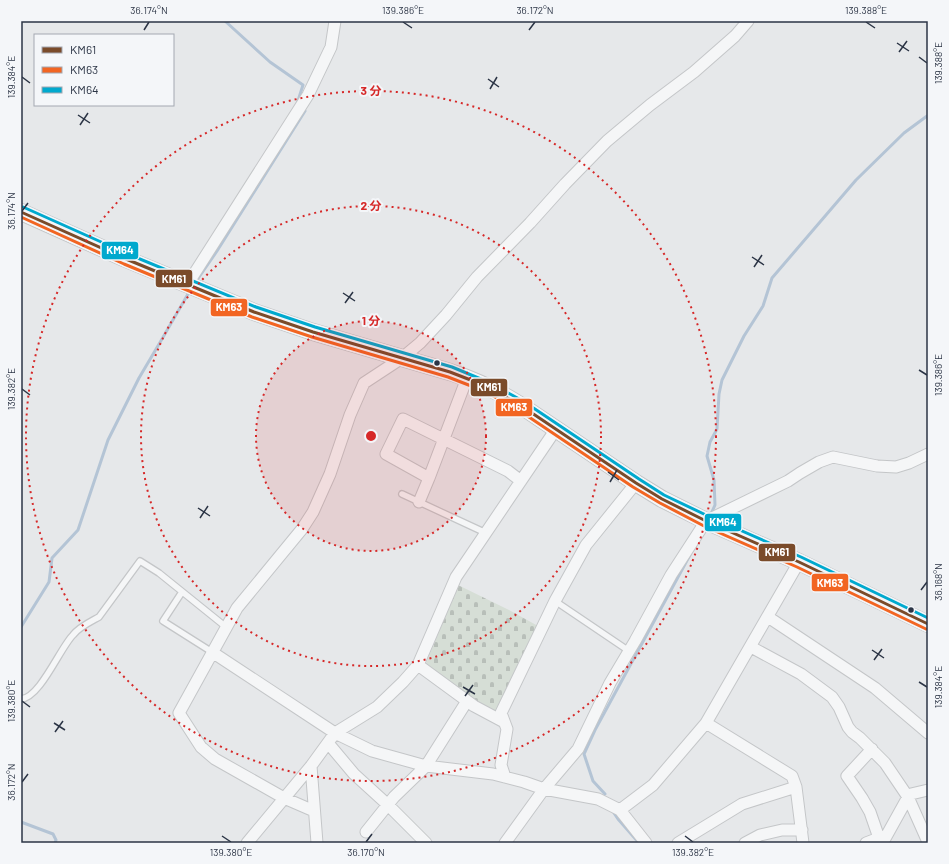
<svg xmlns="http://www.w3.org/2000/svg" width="949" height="864" viewBox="0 0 949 864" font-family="Barlow,'Noto Sans JP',sans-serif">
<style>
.cemetery{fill:url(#cemetery-stones)}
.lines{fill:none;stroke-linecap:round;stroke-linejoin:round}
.stream{stroke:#b4c4d5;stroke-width:3}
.lane-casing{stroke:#c4c6c8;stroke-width:8}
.street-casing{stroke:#c4c6c8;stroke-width:13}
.secondary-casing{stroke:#c4c6c8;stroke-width:18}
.lane{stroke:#f5f6f7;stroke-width:5.5}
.street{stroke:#f5f6f7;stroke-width:11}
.secondary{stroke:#f8f8f8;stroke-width:16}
.bus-1-casing{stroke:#f4f6f9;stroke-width:6}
.bus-2-casing{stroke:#f4f6f9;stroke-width:6}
.bus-3-casing{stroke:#f4f6f9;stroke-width:6}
.bus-1{stroke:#7a4b2a;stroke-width:3}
.bus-2{stroke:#f26522;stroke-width:3}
.bus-3{stroke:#00a9ce;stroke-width:3}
.ticks{fill:none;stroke:#2b3445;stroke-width:1.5}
.ring{fill:none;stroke:#d62828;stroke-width:2;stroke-dasharray:2 4}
.bus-dot{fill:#2b3445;stroke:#f4f6f9;stroke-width:1.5}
.centre{fill:#d62828;stroke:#f4f6f9;stroke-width:2}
.ring-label{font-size:12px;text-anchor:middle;font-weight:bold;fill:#d62828;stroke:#f4f6f9;stroke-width:4;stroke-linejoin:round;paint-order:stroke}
.line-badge{stroke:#f4f6f9;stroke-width:1.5}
.badge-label{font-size:11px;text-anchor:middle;font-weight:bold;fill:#fff}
.neatline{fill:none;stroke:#2b3445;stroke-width:1.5}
.ticks-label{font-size:10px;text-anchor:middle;fill:#2b3445}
</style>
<defs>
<pattern id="cemetery-stones" width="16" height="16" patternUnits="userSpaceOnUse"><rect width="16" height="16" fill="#d6ded6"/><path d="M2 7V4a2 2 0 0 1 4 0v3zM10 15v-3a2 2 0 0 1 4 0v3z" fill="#b8bfb9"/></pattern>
</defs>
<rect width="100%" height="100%" fill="#e6e8ea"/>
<path class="cemetery" d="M458,585L509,610L538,626L497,715L471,700L425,666Z"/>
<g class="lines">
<path class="stream" d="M225,21L270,62L303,85L297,104
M197,280L217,251L305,111L302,109
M711,514L715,505L714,480L707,456L710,442L717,429L719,394L722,380L744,336L763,306L772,278L856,180L904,133L927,116
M21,627L49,582L52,558L78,530L108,440L139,378L162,339L188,294
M605,794L593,781L584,754L595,730L690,555
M612,810L618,819L639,843
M21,822L53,834L56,840L55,843"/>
<defs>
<path id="lane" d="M402,494L486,533
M182,592L163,621L212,652
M555,601L629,651
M21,699C40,698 60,648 73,635C79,627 90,622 99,617L140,561L159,573L226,627"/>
<path id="street" d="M187,285L308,95L331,47L335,21
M467,378L429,478L386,454L403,419L508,471L521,481
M419,502L429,478
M768,617L875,688L928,733
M751,647L801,674L832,697L839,707L848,727L852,732L860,738L885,763L908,797L928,842
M212,652L335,733L372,751L426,766L493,774L524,782L544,789L598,799L620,810L646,843
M418,665L474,706L504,722
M706,723L792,776L796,787L803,843
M328,743L354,774L388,805L426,843
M872,749L847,776L862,798L870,812L879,838L883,843
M311,766L317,843
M505,777L501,765L507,729L501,713L555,601L586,545L636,483
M620,810L653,785L706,723L799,562
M314,811L284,798L215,759L201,747L179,713L237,608L302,529L313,512L330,474L350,415L364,383L402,358L420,343L446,315L477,277L530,223L565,184L607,141L650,105L694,72L735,36L748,21
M366,832L394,797L426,766L467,701
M883,842L908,797L911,794L928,790
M247,843L311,766L335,733L377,707L403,682L418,665L456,577L556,429
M505,843L544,789L578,749L610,683L635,641L671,575L706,521L788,481L800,473L819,462L833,457L877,466L896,467L909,463L928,454
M678,843L742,804L796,787
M745,843L760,835L782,830H802
M866,843L879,838"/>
<path id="secondary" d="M21,212L126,259L254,312L313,332L450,372C475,380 498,391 520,405L636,483L662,499L706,521L799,562L928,624"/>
</defs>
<use href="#lane" class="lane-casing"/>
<use href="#street" class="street-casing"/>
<use href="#secondary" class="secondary-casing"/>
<use href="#lane" class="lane"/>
<use href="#street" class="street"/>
<use href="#secondary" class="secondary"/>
<defs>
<path id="bus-1" d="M21,212L126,259L254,312L313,332L450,372L486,386L520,405L636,483L662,499L706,521L799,562L928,624"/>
<path id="bus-2" d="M21,217L124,264L252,317L312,337L448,377L484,391L517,409L633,487L660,503L704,526L797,567L926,629"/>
<path id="bus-3" d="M23,207L128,254L256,307L315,327L452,367L488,382L523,401L639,479L664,495L708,516L801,557L928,618"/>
</defs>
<use href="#bus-1" class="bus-1-casing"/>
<use href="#bus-2" class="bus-2-casing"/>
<use href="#bus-3" class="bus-3-casing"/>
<use href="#bus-1" class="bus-1"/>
<use href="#bus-2" class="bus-2"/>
<use href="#bus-3" class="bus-3"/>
</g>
<path class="ticks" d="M403,22L412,28M866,22L875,28M144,30L149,22M529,30L535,22M897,43L909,51M899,52L907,41M919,57L927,63M22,77L30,83M488,79L499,87M490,89L497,77M78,115L90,123M80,125L88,113M22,211L28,203M752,257L764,265M754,267L762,255M343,293L355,301M345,303L353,292M919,370L927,375M22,389L30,395M608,472L619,480M610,482L617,470M198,508L210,516M200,518L208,506M921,590L927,582M872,650L884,658M874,660L882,649M919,682L927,687M463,687L475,694M465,696L473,685M22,701L30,707M54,723L65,730M55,732L63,721M22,782L28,774M222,836L231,842M685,836L693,842M366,842L372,834"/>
<circle cx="371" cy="436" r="115" fill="#d62828" fill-opacity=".12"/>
<g class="ring">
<circle cx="371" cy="436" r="115"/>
<circle cx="371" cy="436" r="230"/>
<circle cx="371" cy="436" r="345"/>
</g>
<g class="bus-dot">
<circle cx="437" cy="363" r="3.5"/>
<circle cx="911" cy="610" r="3.5"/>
</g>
<circle cx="371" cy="436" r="6" class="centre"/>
<g class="ring-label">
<text x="371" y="95">3 分</text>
<text x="371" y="210">2 分</text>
<text x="371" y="325">1 分</text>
</g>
<g class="line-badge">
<rect x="101" y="241" width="38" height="19" rx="4" fill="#00a9ce"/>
<rect x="155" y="269" width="38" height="19" rx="4" fill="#7a4b2a"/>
<rect x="210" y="298" width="38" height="19" rx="4" fill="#f26522"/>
<rect x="470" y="378" width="38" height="19" rx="4" fill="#7a4b2a"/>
<rect x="495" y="398" width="38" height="19" rx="4" fill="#f26522"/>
<rect x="704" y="513" width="38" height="19" rx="4" fill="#00a9ce"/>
<rect x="758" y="543" width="38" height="19" rx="4" fill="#7a4b2a"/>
<rect x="811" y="573" width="38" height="19" rx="4" fill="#f26522"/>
</g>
<g class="badge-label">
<text x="120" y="254">KM64</text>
<text x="174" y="283">KM61</text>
<text x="229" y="311">KM63</text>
<text x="489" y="391">KM61</text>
<text x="514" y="411">KM63</text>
<text x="723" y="526">KM64</text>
<text x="777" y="556">KM61</text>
<text x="830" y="587">KM63</text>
</g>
<rect width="949" height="864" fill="none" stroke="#f4f6f9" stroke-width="44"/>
<rect x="34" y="34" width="140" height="72" fill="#f4f6f9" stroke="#a4a8b1"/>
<rect x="42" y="47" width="20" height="6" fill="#7a4b2a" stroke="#a4a8b1"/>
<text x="70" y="54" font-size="12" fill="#2b3445">KM61</text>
<rect x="42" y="67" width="20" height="6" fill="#f26522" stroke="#a4a8b1"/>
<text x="70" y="74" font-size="12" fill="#2b3445">KM63</text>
<rect x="42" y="87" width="20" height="6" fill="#00a9ce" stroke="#a4a8b1"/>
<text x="70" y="94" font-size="12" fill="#2b3445">KM64</text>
<rect x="22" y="22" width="905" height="820" class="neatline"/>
<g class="ticks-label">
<text x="149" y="14">36.174°N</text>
<text x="403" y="14">139.386°E</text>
<text x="535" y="14">36.172°N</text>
<text x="866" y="14">139.388°E</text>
<text transform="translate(938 63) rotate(-90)" y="4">139.388°E</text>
<text transform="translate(11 77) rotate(-90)" y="4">139.384°E</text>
<text transform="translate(11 211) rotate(-90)" y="4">36.174°N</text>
<text transform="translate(938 375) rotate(-90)" y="4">139.386°E</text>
<text transform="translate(11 389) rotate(-90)" y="4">139.382°E</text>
<text transform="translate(938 582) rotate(-90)" y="4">36.168°N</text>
<text transform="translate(938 687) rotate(-90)" y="4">139.384°E</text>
<text transform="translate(11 701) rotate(-90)" y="4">139.380°E</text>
<text transform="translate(11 782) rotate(-90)" y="4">36.172°N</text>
<text x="231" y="856">139.380°E</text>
<text x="366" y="856">36.170°N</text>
<text x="693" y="856">139.382°E</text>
</g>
</svg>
